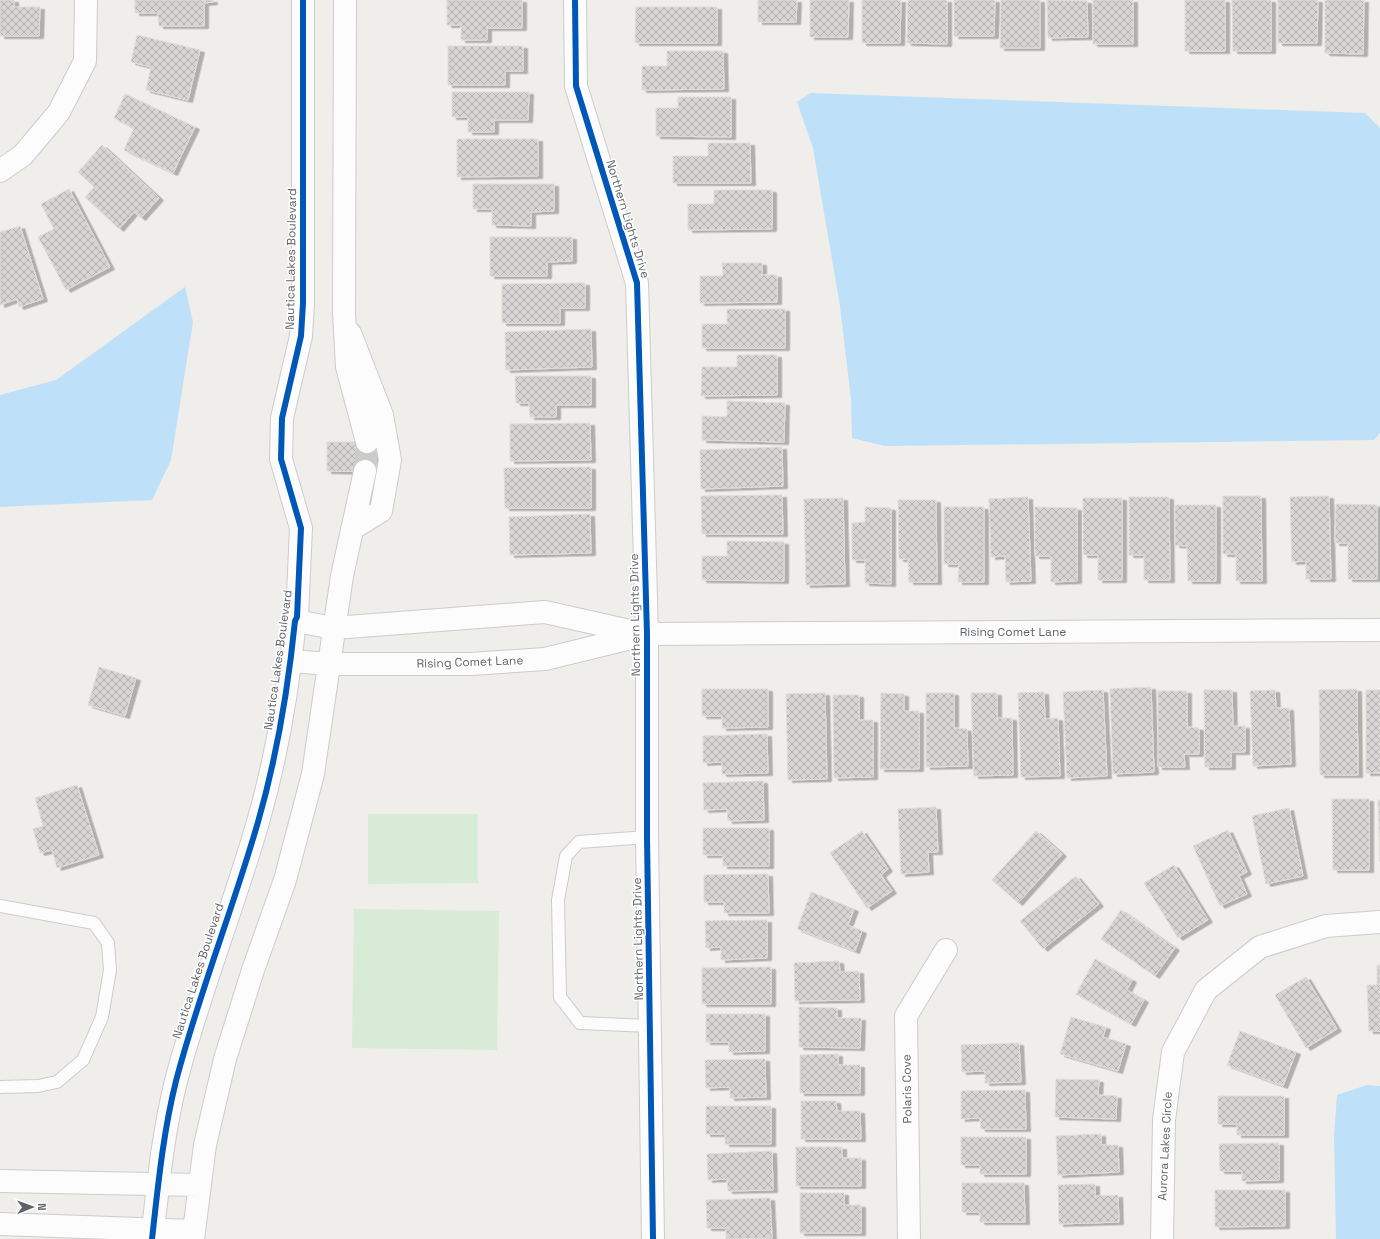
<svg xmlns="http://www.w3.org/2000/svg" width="1380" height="1239" viewBox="0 0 1380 1239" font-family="'Space Grotesk',sans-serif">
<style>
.green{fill:#d8ebd6}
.water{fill:#bfe0f9}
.building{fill:url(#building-cross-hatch);stroke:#deddd9;filter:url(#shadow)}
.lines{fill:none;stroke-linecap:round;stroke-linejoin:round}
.minor-tunnel{stroke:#cbcbca;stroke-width:22;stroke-dasharray:22 11;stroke-linecap:butt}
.service-casing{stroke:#cbcccc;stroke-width:14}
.minor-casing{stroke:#cbcccc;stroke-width:24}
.service{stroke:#fdfcfc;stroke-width:12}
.minor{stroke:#fdfcfc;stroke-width:22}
.cycleway-casing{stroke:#fff;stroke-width:8}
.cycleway{stroke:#0057b8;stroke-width:6}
.labels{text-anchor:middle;stroke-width:3;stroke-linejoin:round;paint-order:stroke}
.street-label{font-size:12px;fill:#5f6368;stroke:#fff}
</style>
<defs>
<pattern id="building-cross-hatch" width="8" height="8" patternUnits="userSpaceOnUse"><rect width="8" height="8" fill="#d6d5d3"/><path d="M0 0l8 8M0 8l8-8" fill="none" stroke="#b1b0af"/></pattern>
<filter id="shadow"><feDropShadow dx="4.5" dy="2.5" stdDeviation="0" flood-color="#0004"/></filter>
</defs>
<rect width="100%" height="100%" fill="#efeeea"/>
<path class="green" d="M368,814H478V883L368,884Z
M354,909L499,911L497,1050L352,1048Z"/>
<path class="water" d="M810,93L1365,113L1380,128V433L1374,440L885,446L852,438L851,399L840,306L813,148L797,102Z
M185,287L193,322L171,460L152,500L0,507V395L56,380Z
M1367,1085L1380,1086V1239H1336L1334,1135L1337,1095Z"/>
<path class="building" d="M0,0H14V7H40L39,36H0Z
M135,0H213V2L204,3V26H159L158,13H135Z
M447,0H522V28H487V40H461V25H447Z
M758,0H797L796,22H758Z
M810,0H849L848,37H810Z
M862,0H901L900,43H862Z
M908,0H947V44L907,43Z
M954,0H995L994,36H954Z
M1001,0H1040V48H1000Z
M1047,0L1087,1L1088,37L1048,38Z
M1093,0H1133V44H1093Z
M1185,0H1225V51H1185Z
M1232,0H1271V51H1233Z
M1278,0H1318L1317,43H1278Z
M1325,0H1364L1363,54L1325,53Z
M636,7H717V43H635Z
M137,35L200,50L188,100L146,90L151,67L131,62Z
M448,46H523V71H505V85H448Z
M667,51H723L724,89L642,90V66H667Z
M452,92H529L528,120H494V132H468V117H452Z
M125,94L195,127L173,173L124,150L134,128L114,118Z
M678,97H731V137L656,136V108H678Z
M457,139H538V176L457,177Z
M708,143H750L751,183H673V156H708Z
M102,145L159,198L141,218L134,212L119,229L85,197L94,187L78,172Z
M473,184H554V211L531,212V226L492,225V209H473Z
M69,189L110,267L66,290L38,237L54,229L41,204Z
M714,190H772V229L688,230V204H714Z
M20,226L43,299L19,307L17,299L0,305V232Z
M490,237H572V261L547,262V276H490Z
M722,263H762V275H777V302L700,303V276H723Z
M585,283V308H560V323H502V284Z
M727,309H785V348H702V324H727Z
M591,329L592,367L506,370L505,332Z
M737,355H777V395L701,396L702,367H737Z
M515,376H591V405H556V417H530L529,403H516Z
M727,401L785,403L784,442L702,440V416L727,417Z
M590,423L591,460L510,461V424Z
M327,442H376V472L327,471Z
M782,447L783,486L701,489L700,450Z
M591,467V508H505L504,468Z
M782,495L783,534H702L701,496Z
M1223,496H1261L1262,581H1236V554H1223Z
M1329,496L1331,579H1306V561L1292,562L1290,497Z
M1028,497L1031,581L1006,582L1005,556L991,557L989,499Z
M1129,497H1169L1170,580H1144V555H1129Z
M843,498L845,584L806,585L804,499Z
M1083,498H1122V580H1098V555H1083Z
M898,500H936L937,582H909L908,559H899Z
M1336,504L1377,505V579H1348V543H1335Z
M1175,505H1216V581H1188L1187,546L1175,545Z
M865,507L891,508V584L865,583V560H852V523L865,522Z
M944,507H984V582H958L959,564H944Z
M1035,507L1077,508V581L1051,582V556H1035Z
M590,514L591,553L510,555L509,517Z
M727,541L784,542V581L702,580V556H727Z
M99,667L136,678L125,716L88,705Z
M1151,687L1154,772L1113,774L1110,689Z
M702,689H768V727L722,728V716H702Z
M1357,689L1358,775H1320L1319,690Z
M1103,690L1107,776L1067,778L1063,692Z
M1204,690H1232L1233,726H1245V752H1231V767H1205Z
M1275,690L1276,708H1289L1291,764L1253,766L1250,691Z
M1366,690H1380V773H1366Z
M1158,691H1187V727L1199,728V754H1184L1185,767H1158Z
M1044,692L1045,719L1058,718L1060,776L1021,777L1018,693Z
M825,693L827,779L788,780L786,694Z
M881,693L904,694V711H919V769H880Z
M926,693H954V728L967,729L968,766L926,767Z
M971,693H997V718H1012L1013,775L974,776Z
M833,695H859V720H873V777L834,778Z
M767,734L768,773L722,774V762L703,763V736Z
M763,781L764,820L728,821L727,809L704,810L703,783Z
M77,785L99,855L57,868L52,850L40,853L33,829L43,826L35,798Z
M1332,799H1369V870H1333Z
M1378,800H1380V862Z
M936,807L938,852H928L929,872L901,874L898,809Z
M1289,808L1303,876L1266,884L1252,816Z
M703,828H769V866H723V855H703Z
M1228,830L1247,872L1239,876L1247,894L1220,906L1193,846Z
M862,831L888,869L881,875L892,891L867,908L830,853Z
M1036,831L1062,854L1018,903L992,880Z
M1174,865L1208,920L1178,938L1144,883Z
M768,874L769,913H724V902H704V875Z
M1076,876L1099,904L1043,949L1020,921Z
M811,892L854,909L848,925L862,931L855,951L797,929Z
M1121,910L1175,948L1155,976L1101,939Z
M767,920V958L721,960V947L706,948L705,921Z
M1095,959L1132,980L1127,990L1144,1000L1131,1024L1076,994Z
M839,961L840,972L859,971L860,1000L795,1001L794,963Z
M1380,965V1031H1369L1367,985H1377V966Z
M771,967V1004H702V968Z
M1306,977L1337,1029L1306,1048L1275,995Z
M799,1007L837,1008V1018H861L860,1048L799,1047Z
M706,1014H765V1051L729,1052V1042H706Z
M1071,1017L1106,1027L1103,1037L1126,1044L1118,1071L1060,1054Z
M1240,1031L1296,1052L1283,1086L1227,1065Z
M1019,1043L1021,1082L985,1083V1071L962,1072L961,1045Z
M838,1054V1065H860V1093H800V1055Z
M765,1059L766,1097L730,1098V1087L706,1088L705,1060Z
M1056,1079L1099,1080L1098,1095L1117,1096L1116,1119L1055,1117Z
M1025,1090L1026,1129H981L980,1118L961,1119V1091Z
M1218,1096H1284V1135H1237V1124H1218Z
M801,1101H836L837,1111H860L861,1139H801Z
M706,1106H771V1144H725V1134H706Z
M1101,1134V1145H1118L1119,1172L1058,1175L1056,1136Z
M961,1137H1026V1174H980V1165H961Z
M1279,1143V1180L1242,1181V1171H1220L1219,1144Z
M796,1147H842V1158H861V1186H796Z
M772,1151L773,1190L728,1191L727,1179L708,1180L707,1154Z
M962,1183H1024L1025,1222H980V1212H962Z
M1095,1184V1196L1118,1195L1119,1222L1059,1224L1058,1185Z
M1215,1190H1285V1226L1215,1227Z
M800,1193H844V1205H861V1233H800Z
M770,1198L772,1238L726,1239V1228H707L706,1200Z"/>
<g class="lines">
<path class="minor-tunnel" d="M365,471L367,442"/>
<defs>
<path id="service" d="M647,837L579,842L566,856L558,900L560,997L580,1023L650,1026
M0,906L94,923L108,943L110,970L102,1017L83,1060L57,1082L38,1086L0,1087"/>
<path id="minor" d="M345,0L344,312L347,367L367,442
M575,0L576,86L637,283L647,634V837L653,1239
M0,171L23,155L59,112L85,61L86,0
M350,333L382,415L390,460L381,511L352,529
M295,621L334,628L545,612L643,634
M291,661L330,664H471L545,659L647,634L1380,630
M0,1181L200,1185
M0,1224L194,1231
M152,1239C158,1186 163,1133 176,1081C199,993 233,909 258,822C277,756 288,690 295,621L297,617L301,528L281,459L282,418L301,336L303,303V0
M193,1239L205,1145L225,1059L253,970L285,880L313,774L342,576L365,471
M909,1239L906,1016L946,950
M1162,1239L1164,1120L1173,1052L1206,990L1260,947L1326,926L1380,922"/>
</defs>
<use href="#service" class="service-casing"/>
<use href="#minor" class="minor-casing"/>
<use href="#service" class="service"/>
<use href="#minor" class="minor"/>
<defs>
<path id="cycleway" d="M575,0L576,86L637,283L647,634V837L653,1239
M152,1239C158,1186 163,1133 176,1081C199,993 233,909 258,822C277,756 288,690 295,621L297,617L301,528L281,459L282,418L301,336L303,303V0"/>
</defs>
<use href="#cycleway" class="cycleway-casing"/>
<use href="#cycleway" class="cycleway"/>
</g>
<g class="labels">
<g class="street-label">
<text transform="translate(628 219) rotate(73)" y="4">Northern Lights Drive</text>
<text transform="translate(291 259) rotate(-89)" y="4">Nautica Lakes Boulevard</text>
<text transform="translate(635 615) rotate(-91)" y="4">Northern Lights Drive</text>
<text x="1013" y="636">Rising Comet Lane</text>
<text transform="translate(278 660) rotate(-82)" y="4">Nautica Lakes Boulevard</text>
<text transform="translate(470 662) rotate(-2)" y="4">Rising Comet Lane</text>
<text transform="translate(638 939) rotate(-91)" y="4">Northern Lights Drive</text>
<text transform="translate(198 971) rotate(-72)" y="4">Nautica Lakes Boulevard</text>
<text transform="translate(907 1089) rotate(-91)" y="4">Polaris Cove</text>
<text transform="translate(1165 1146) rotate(-87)" y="4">Aurora Lakes Circle</text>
</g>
</g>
<g transform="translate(32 1207) rotate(89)" stroke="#ffffff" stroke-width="3" paint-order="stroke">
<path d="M0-3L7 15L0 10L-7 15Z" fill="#5f6368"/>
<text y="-6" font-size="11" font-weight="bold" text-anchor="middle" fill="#5f6368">N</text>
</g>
</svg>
